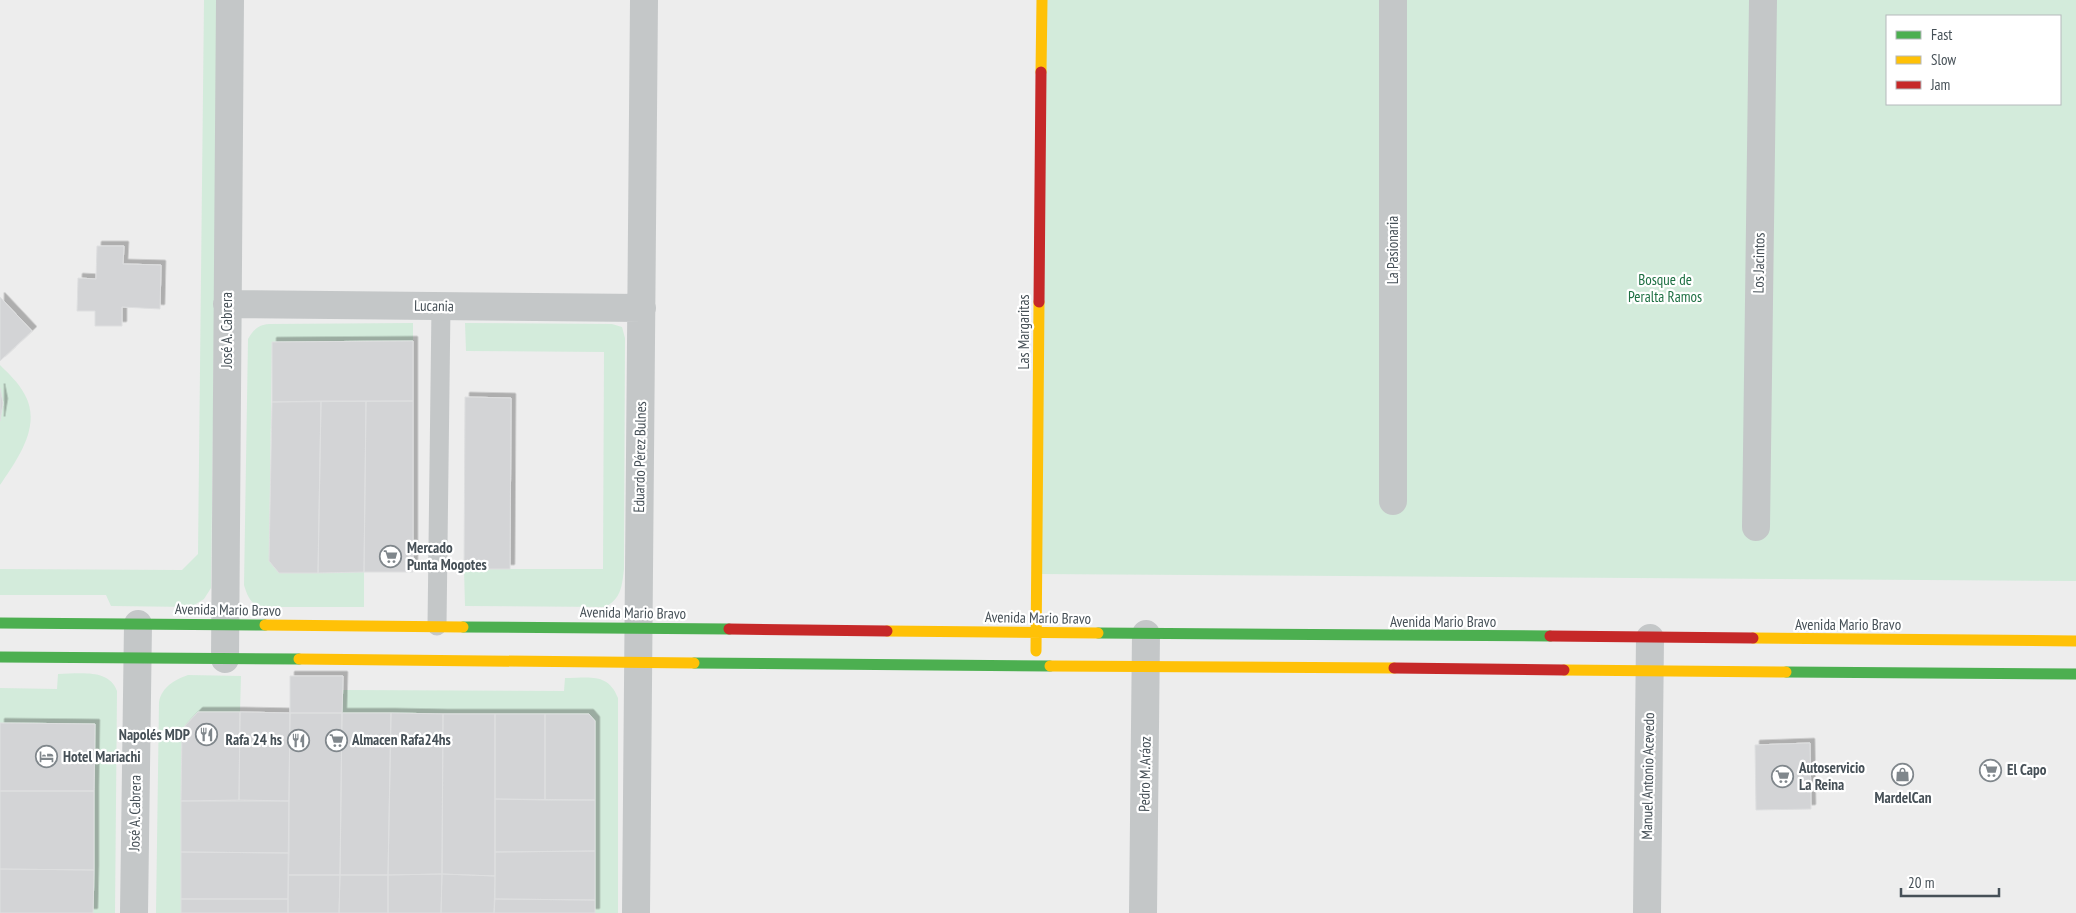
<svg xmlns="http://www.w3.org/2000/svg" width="2076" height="913" viewBox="0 0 2076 913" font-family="'PT Sans Narrow',sans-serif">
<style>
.green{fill:#d3ebdb;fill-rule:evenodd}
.building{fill:#d3d4d6;stroke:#dedfe0;filter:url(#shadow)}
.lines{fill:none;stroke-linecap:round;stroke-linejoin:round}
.lane{stroke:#c4c7c8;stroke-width:19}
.street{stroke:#c4c7c8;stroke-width:28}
.fast{stroke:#4caf50;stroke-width:11}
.slow{stroke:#ffc107;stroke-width:11}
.jam{stroke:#c62828;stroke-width:11}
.labels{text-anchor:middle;stroke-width:4.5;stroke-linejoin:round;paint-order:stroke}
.street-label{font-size:15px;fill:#465057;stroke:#fff}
.park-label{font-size:15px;fill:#1f7043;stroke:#fff}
.poi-label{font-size:15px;font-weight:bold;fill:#465057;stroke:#fff;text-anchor:start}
</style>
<defs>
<filter id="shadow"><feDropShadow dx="4.5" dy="-4.5" stdDeviation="0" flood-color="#0004"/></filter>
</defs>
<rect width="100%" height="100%" fill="#ededed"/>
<path class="green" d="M204,0H218L211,588L204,599L191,607L111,606L106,595H0V569L182,570L198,554Z
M1042,0H2076V581L1037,574ZM1887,16H2060V104H1887Z
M413,323V341L272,342L269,561L279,573L364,572V607H260C250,603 247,595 244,585L248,339C253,330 258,325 269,324Z
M465,323L612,324L622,327L625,338L624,569C622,586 621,599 605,607L465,606L464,569H603L604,352L466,351Z
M0,365C9,374 19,383 25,395C42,426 17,460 0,485V421L3,403L0,388Z
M58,674C78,674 109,668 117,691L115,913H93L95,724L0,723V688L57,689Z
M188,675L241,676L240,712H198L182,729L181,913H156L159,702C162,687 174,680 188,675Z
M565,678C589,678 608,672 618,698V913H594L589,714L342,713L343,690L564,691Z"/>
<path class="building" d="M97,246H124L123,264L161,265L160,309L122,307V326H95V311H77L78,278L96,279Z
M0,297L32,331L0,361Z
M413,341V401L272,402V342Z
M0,388L3,403L0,421Z
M465,397L511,398L510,569H464Z
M321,401L318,573H279L269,561L272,402Z
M321,401H366L364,572L318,573Z
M366,401H413V572H364Z
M290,676H343L342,713H290Z
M198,712H240L239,800L181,801L182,729Z
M240,712L290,713L289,801L239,800Z
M290,713H342L340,875H288Z
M342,713H391L388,875H340Z
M391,713L443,714L442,874L388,875Z
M443,714H495V876L442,874Z
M495,714H545V800L495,799Z
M545,714H589L595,721V800H545Z
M0,723L95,724L94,791H0Z
M1810,743L1811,809L1756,810L1755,745Z
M0,791H94V870L0,869Z
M495,799L595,800V851L495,852Z
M181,801H289V853L181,852Z
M595,851V900L495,899V852Z
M181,852L289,853L288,899H181Z
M0,869L94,870L93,913H0Z
M442,874L441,913H388V875Z
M442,874L495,876L494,913H441Z
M288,875H340L339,913H288Z
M340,875H388V913H339Z
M181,899H288V913H181Z
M495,899L595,900V913H494Z"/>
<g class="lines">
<path class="lane" d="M437,626L441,306"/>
<path class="street" d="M1393,0V501
M227,304L642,308
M1756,527L1763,0
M225,659L230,0
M134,913L138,624
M636,913L644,0
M1143,913L1146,634
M1647,913L1650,638"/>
<path class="fast" d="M0,623L265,625
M463,627L729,629
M1098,633L1550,636
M0,657L299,659
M694,663L1050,666
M1786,672L2076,674"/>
<path class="slow" d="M1041,72L1042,0
M265,625L463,627
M887,631L1098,633
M1753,638L2076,641
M1036,651L1039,302
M299,659L694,663
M1050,666L1394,668
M1564,670L1786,672"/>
<path class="jam" d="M1039,302L1041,72
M729,629L887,631
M1550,636L1753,638
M1394,668L1564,670"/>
</g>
<defs>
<symbol id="supermarket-ring" viewBox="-11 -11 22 22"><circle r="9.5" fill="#fff" stroke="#80878c" stroke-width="1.5"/><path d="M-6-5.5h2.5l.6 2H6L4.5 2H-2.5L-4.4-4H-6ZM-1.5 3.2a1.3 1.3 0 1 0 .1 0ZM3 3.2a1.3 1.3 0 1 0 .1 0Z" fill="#80878c"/></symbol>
<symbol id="restaurant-ring" viewBox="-11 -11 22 22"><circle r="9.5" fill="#fff" stroke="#80878c" stroke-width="1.5"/><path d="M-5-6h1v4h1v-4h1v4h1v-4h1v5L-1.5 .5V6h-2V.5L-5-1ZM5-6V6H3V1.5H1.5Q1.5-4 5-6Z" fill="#80878c"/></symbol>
<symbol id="hotel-ring" viewBox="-11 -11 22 22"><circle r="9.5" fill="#fff" stroke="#80878c" stroke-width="1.5"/><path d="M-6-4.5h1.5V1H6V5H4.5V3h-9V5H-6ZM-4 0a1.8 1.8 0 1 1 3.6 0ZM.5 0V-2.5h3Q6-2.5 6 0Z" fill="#80878c"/></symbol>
<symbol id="shop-ring" viewBox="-11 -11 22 22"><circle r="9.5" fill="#fff" stroke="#80878c" stroke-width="1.5"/><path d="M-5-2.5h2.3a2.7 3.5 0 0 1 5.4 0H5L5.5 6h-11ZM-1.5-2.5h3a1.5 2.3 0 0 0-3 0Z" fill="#80878c"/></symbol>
</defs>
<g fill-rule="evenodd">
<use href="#supermarket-ring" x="378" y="544" width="25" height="25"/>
<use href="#restaurant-ring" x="194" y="722" width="25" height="25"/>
<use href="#restaurant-ring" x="286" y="728" width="25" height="25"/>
<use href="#supermarket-ring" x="324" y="728" width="25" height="25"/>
<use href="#hotel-ring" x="34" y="744" width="25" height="25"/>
<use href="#supermarket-ring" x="1978" y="758" width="25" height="25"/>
<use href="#shop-ring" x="1890" y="762" width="25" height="25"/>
<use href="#supermarket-ring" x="1770" y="764" width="25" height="25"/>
</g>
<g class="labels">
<g class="street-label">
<text transform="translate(1393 250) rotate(-90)" y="5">La Pasionaria</text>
<text transform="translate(1759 263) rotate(-89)" y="5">Los Jacintos</text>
<text transform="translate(434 306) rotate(1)" y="5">Lucania</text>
<text transform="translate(227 330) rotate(-90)" y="5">José A. Cabrera</text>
<text transform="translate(1024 332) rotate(-90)" y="5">Las Margaritas</text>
<text transform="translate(640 457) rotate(-89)" y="5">Eduardo Pérez Bulnes</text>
<text transform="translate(228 610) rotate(1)" y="5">Avenida Mario Bravo</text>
<text transform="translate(633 613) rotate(1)" y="5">Avenida Mario Bravo</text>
<text transform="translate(1038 618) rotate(1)" y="5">Avenida Mario Bravo</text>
<text x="1443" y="627">Avenida Mario Bravo</text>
<text x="1848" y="630">Avenida Mario Bravo</text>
<text transform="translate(1145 774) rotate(-89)" y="5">Pedro M. Aráoz</text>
<text transform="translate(1648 776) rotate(-89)" y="5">Manuel Antonio Acevedo</text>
<text transform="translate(135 813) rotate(-89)" y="5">José A. Cabrera</text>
</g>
<g class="park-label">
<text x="1665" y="285">Bosque de<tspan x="1665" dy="17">Peralta Ramos</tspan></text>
</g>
<g class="poi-label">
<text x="407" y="553">Mercado<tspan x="407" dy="17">Punta Mogotes</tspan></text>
<text x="190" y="740" text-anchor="end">Napolés MDP</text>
<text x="282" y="745" text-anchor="end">Rafa 24 hs</text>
<text x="352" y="745">Almacen Rafa24hs</text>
<text x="63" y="762">Hotel Mariachi</text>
<text x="1799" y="773">Autoservicio<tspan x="1799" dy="17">La Reina</tspan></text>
<text x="2007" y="775">El Capo</text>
<text x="1903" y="803" text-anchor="middle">MardelCan</text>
</g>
</g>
<rect x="1886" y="15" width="175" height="90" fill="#ffffff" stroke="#b5b9bc"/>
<rect x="1896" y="31" width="25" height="8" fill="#4caf50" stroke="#b5b9bc"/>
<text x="1931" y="40" font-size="15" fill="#465057">Fast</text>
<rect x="1896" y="56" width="25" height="8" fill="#ffc107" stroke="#b5b9bc"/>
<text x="1931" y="65" font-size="15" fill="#465057">Slow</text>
<rect x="1896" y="81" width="25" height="8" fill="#c62828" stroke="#b5b9bc"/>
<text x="1931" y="90" font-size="15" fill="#465057">Jam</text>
<path d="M1901 888v8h98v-8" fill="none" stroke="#465057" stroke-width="2.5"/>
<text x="1908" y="888" font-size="15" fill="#465057" stroke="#ffffff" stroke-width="4" paint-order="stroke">20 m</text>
</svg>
